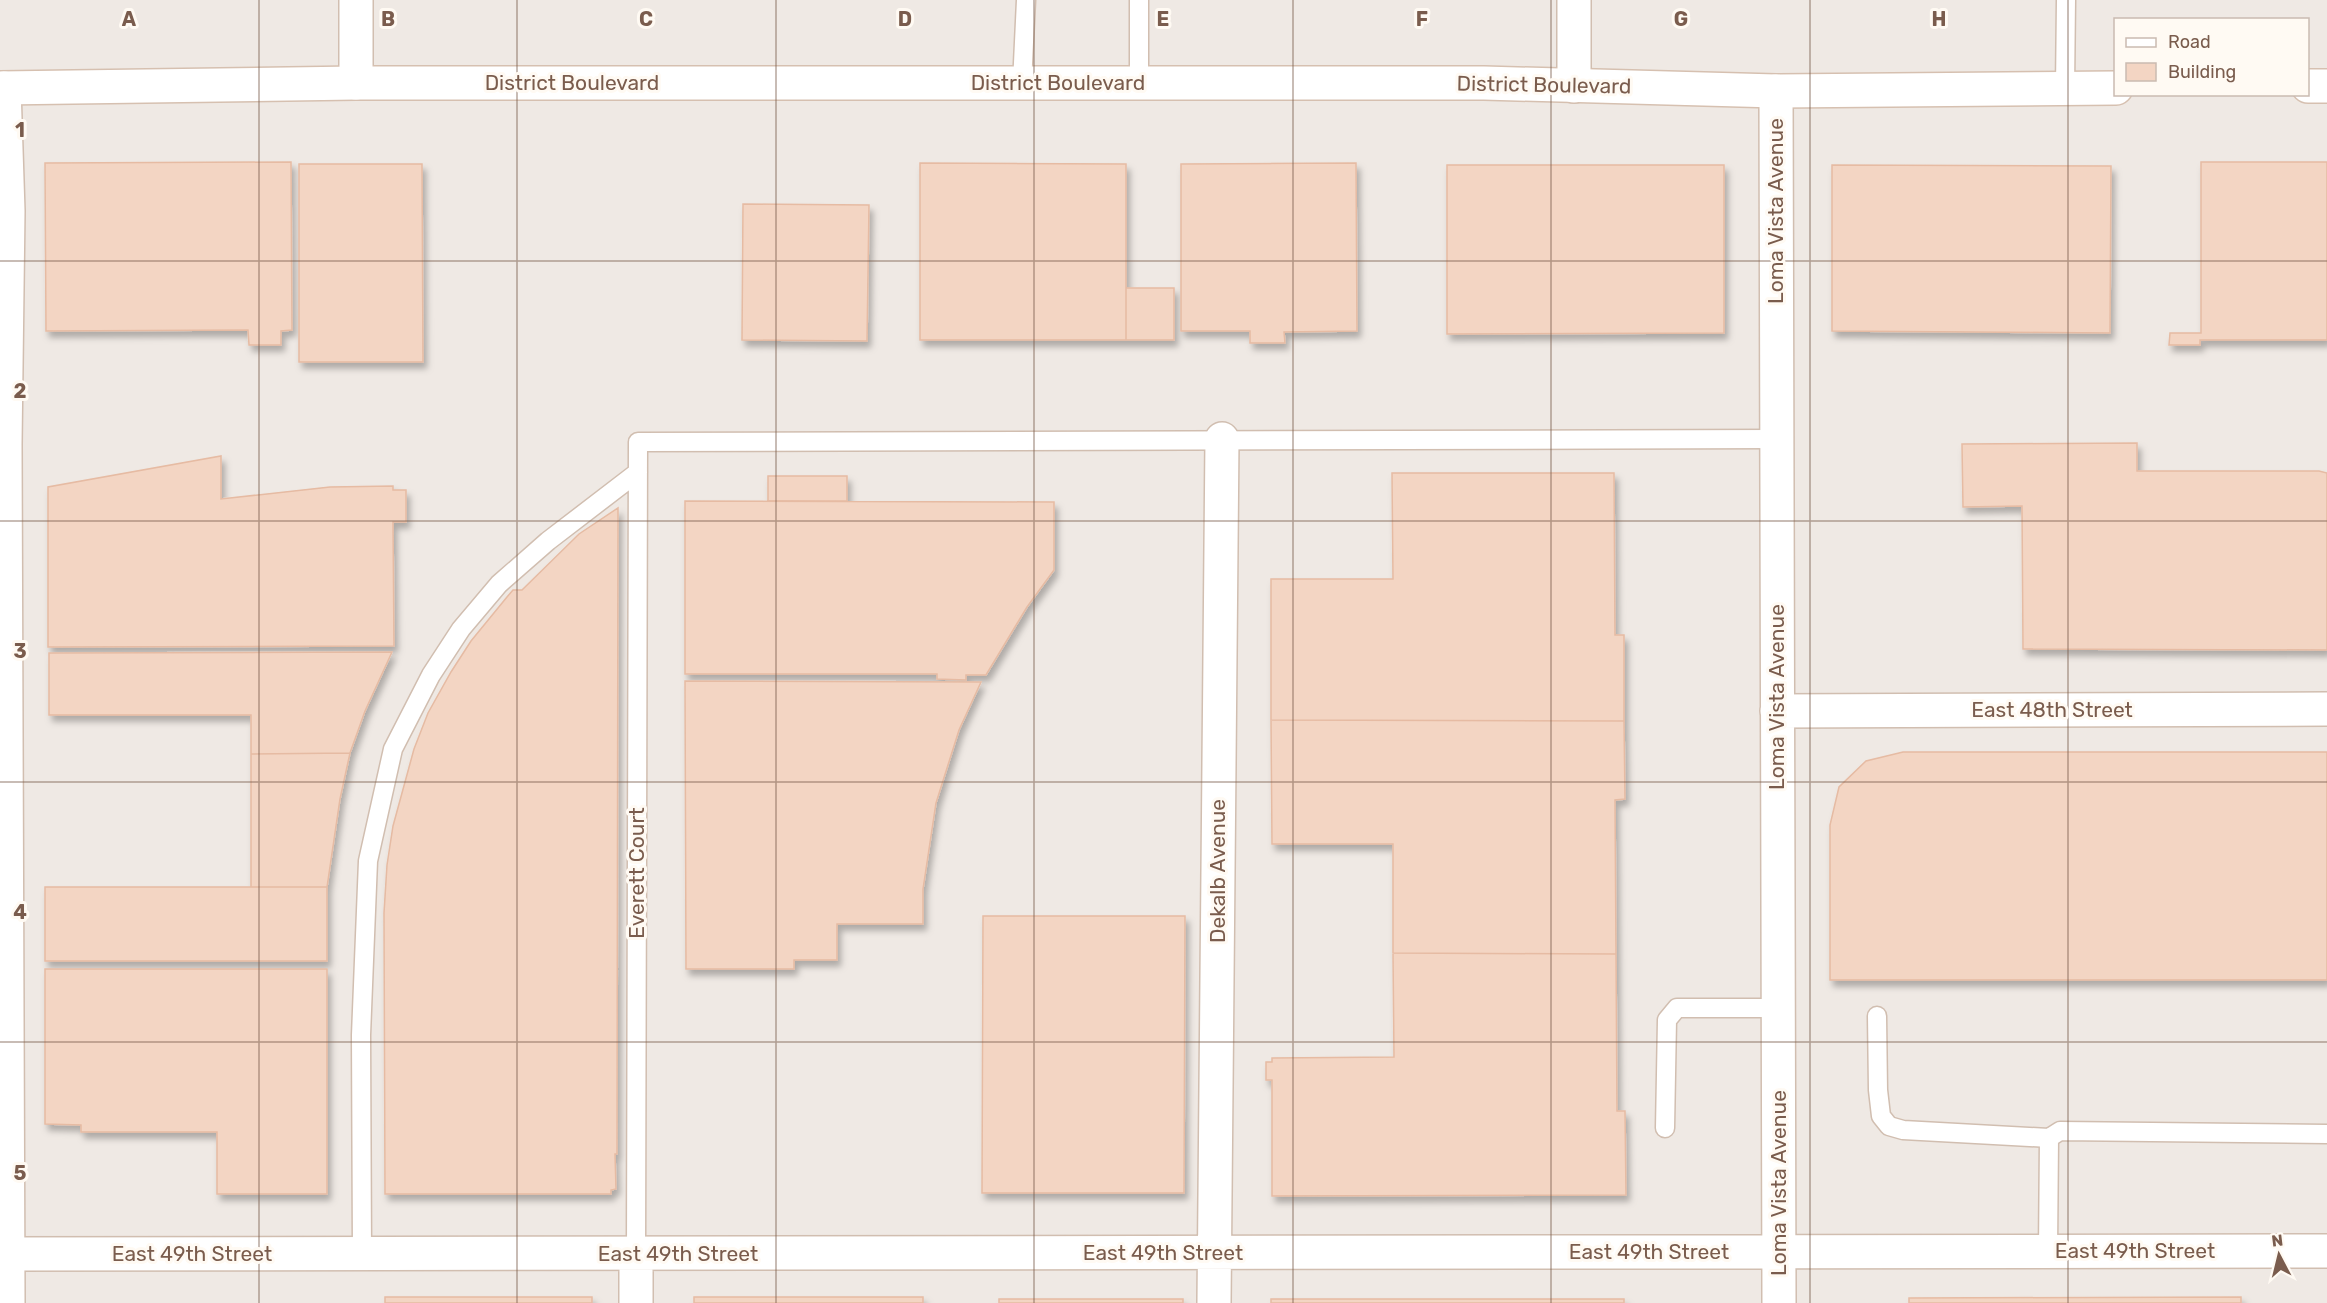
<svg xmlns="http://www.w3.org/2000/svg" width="2327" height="1303" viewBox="0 0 2327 1303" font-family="Rubik,sans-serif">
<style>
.industrial{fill:#efe9e4;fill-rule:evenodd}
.building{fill:#f3d5c3;stroke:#e6bba3;stroke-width:1.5;filter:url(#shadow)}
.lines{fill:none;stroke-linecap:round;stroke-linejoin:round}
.lane-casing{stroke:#d1beb0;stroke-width:21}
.street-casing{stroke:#d1beb0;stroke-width:36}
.secondary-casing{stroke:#d6c0b0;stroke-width:36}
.lane{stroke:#fff;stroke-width:18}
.street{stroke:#fff;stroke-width:33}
.secondary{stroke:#fff;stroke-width:33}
.grid{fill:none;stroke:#7a5c4d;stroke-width:1.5;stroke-opacity:0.55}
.labels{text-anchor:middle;stroke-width:6;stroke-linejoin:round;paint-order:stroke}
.street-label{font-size:21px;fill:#7a5c4d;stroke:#fffaf3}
.grid-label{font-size:20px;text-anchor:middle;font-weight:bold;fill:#7a5c4d;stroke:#fffaf3;stroke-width:6;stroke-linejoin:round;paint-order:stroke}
</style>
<defs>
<filter id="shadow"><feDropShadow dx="3.5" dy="6" stdDeviation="3" flood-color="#0004"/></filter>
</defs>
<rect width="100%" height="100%" fill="#fdf6ec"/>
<path class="industrial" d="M0,0H2327V1303H0ZM2116,20H2308V94H2116Z"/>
<path class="building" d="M291,162L292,330L281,331V345H249L248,330L46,331L45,163Z
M2201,162H2327V340H2200V345H2169L2170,333H2201Z
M920,163L1126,164V340H920Z
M1356,163L1357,331L1284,332L1285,343H1250V331H1181V164Z
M299,164H422L423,362H299Z
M1447,165H1724V333L1447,334Z
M1832,165L2111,166L2110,333L1832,331Z
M743,204L869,205L867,341L742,340Z
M1126,288H1174V340H1126Z
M2137,443V471H2319L2327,473V650L2023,649L2022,506L1963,507L1962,444Z
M221,456V499L330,487L393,486V490H406V522H393L394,646L48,647V487Z
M1392,473H1614L1615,635H1624V721L1271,720V579H1393Z
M768,476H847V501H768Z
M685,501L1054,502V570L1027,607L986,675H966V680L937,679V674H685Z
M618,508L617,1154H615L616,1189L611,1190V1194H385L384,913L387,865L393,826L414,749L428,713L451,672L471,641L507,597L513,590H522L579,534Z
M392,652L365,711L350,753L251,754V715H49V653Z
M685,681L981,682L959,730L936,803L923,889V924H837V960H794V969H686Z
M1271,720L1624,721L1625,799L1615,800L1616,954L1393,953V844H1272Z
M1903,752H2327V980H1830V825L1839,787L1866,761Z
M350,753L340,799L327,887H251V754Z
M45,887H327V961H45Z
M983,916H1185L1184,1193H982Z
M1393,953L1616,954L1617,1111H1625L1626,1195L1272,1196V1080H1266V1062H1272V1058L1394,1057Z
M45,969H327V1194H217V1132H81V1125L45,1124Z
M385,1297H592V1303H385Z
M694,1297H923V1303H694Z
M2241,1297V1303H1909V1298Z
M999,1299H1183V1303H999Z
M1271,1299H1624V1303H1271Z"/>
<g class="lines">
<defs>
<path id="lane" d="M1139,0V83
M1022,84L1026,0
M2065,88L2066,0
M1877,1016L1878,1090L1881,1116L1889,1126L1903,1130L2049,1138
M1665,1128L1667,1020L1677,1008H1778
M2048,1251L2049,1138L2060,1131L2327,1134
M362,1254L361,1035L368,861L393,749L431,675L461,629L499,584L548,541L638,472
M636,1254L638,442L1777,439"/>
<path id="street" d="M356,0V83
M1574,0V86
M4,88L8,211L5,444L8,1303
M1776,91L1779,1303
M1777,711L2327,709
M0,1254L2327,1251
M636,1303V1254
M1214,1303L1222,439"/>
<path id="secondary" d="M2308,86H2327
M0,88L356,83H1484L1776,91L2116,88"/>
</defs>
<use href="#lane" class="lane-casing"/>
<use href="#street" class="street-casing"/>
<use href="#secondary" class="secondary-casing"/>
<use href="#lane" class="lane"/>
<use href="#street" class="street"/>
<use href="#secondary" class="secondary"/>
</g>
<path class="grid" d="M259,0V1303M517,0V1303M776,0V1303M1034,0V1303M1293,0V1303M1551,0V1303M1810,0V1303M2068,0V1303M0,261H2327M0,521H2327M0,782H2327M0,1042H2327"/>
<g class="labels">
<g class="street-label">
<text x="572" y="90">District Boulevard</text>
<text x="1058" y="90">District Boulevard</text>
<text transform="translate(1544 85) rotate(1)" y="7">District Boulevard</text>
<text transform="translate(1776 211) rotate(-90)" y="7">Loma Vista Avenue</text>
<text transform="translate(1777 697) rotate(-90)" y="7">Loma Vista Avenue</text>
<text x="2052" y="717">East 48th Street</text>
<text transform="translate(1218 871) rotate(-90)" y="7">Dekalb Avenue</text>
<text transform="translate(637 873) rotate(-90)" y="7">Everett Court</text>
<text transform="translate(1779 1183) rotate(-90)" y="7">Loma Vista Avenue</text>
<text x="2135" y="1258">East 49th Street</text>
<text x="1649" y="1259">East 49th Street</text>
<text x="1163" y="1260">East 49th Street</text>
<text x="192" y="1261">East 49th Street</text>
<text x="678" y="1261">East 49th Street</text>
</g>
</g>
<g class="grid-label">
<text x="129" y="26">A</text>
<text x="388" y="26">B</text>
<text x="646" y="26">C</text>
<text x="905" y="26">D</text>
<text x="1163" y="26">E</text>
<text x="1422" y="26">F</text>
<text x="1681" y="26">G</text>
<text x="1939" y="26">H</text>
<text x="20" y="137">1</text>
<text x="20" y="398">2</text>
<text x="20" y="658">3</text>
<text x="20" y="919">4</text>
<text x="20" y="1180">5</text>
</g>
<rect x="2114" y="18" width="195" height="78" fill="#fffaf3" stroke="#cabbb1" stroke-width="1.5"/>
<rect x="2126" y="38" width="30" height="9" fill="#ffffff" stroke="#cabbb1" stroke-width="1.5"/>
<text x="2168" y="48" font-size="18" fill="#7a5c4d">Road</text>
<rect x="2126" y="63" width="30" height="18" fill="#f3d5c3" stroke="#cabbb1" stroke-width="1.5"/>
<text x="2168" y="78" font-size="18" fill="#7a5c4d">Building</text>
<g transform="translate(2279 1255) rotate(353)" stroke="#fffaf3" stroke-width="4.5" paint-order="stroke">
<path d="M0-4.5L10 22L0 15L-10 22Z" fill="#7a5c4d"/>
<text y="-9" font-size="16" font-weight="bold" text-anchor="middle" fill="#7a5c4d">N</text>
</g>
</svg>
